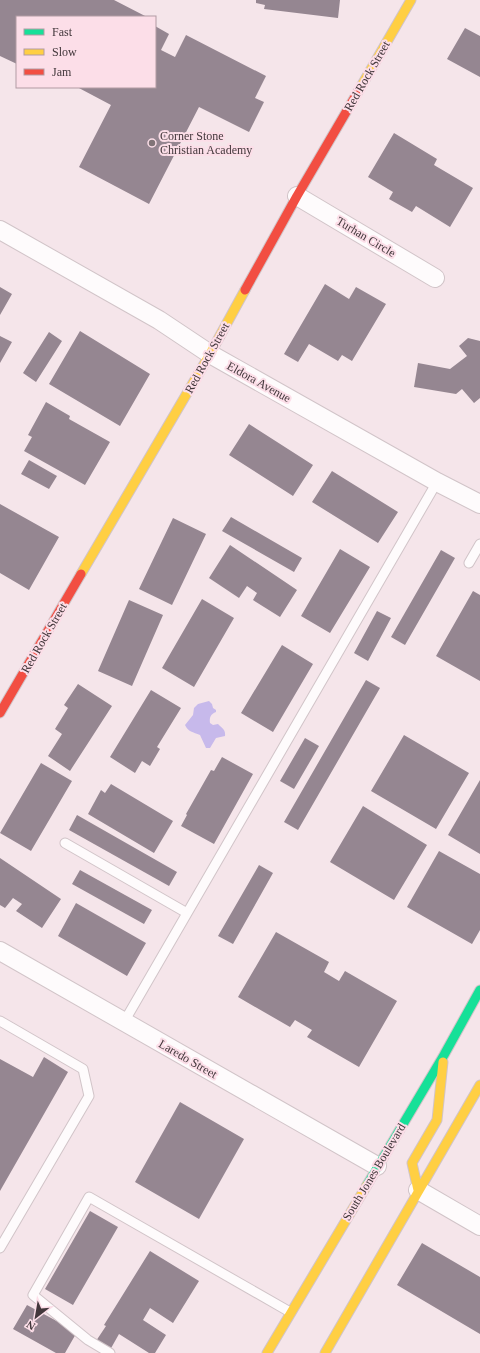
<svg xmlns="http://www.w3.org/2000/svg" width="480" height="1353" viewBox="0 0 480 1353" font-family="Georgia,serif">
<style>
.water{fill:#c7b9eb}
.building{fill:#958691}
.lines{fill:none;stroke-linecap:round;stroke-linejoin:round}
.lane-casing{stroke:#d1c4c8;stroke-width:11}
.street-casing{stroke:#d1c4c8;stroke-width:20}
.fast-casing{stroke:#d1c4c8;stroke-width:11}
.slow-casing{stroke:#d1c4c8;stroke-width:11}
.jam-casing{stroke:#d1c4c8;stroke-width:11}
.lane{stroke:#fefbfc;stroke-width:9}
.street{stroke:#fefbfc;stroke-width:18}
.fast{stroke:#16e098;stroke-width:9}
.slow{stroke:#ffcf43;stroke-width:9}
.jam{stroke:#f24e42;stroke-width:9}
.poi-dot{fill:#817478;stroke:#fcdee8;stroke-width:1.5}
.labels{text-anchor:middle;stroke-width:4;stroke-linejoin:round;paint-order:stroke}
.street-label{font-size:12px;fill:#42373b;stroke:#fcdee8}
.poi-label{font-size:12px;fill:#42373b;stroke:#fcdee8;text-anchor:start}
</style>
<rect width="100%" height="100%" fill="#f5e5ea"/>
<path class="water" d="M209,701L212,704L213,708L216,710V712C211,714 209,717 210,723L213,725L218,724C222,728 226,730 225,736L216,738L210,748H206L200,735C193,732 188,732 185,725L193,715L194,708L198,704Z"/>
<path class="building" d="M0,0H114L147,17H17V64L0,56Z
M256,0H340L338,18L264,9L265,5L256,3Z
M155,26L169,34L161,50L175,57L186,35L266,76L255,98L264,102L249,132L199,107L149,204L79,167L111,105L77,87H155Z
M465,28L480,36V77L447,59Z
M394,133L437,159L434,165L473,188L450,227L416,206L412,212L389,199L393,192L368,177Z
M325,284L349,299L356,287L386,304L352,361L342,355L338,361L309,344L298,362L284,354Z
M0,287L12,294L0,315Z
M80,331L150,374L120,426L49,384Z
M49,332L62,341L36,382L23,373Z
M0,336L12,342L0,363Z
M468,338L480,341V398L474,403L462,389L456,394L414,387L418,363L450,369L467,356L459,346Z
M46,402L70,416L69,419L110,442L85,485L24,451L32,437L28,435Z
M249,424L313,465L293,496L229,455Z
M29,460L57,476L49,489L21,474Z
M332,471L398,512L378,543L312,502Z
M0,504L59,537L29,590L0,573Z
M231,517L302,558L294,572L222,531Z
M173,518L206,534L172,605L139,589Z
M230,545L297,590L280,617L253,600L257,593L247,586L239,598L209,578Z
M340,549L370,567L330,633L301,616Z
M441,550L455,558L405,645L391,637Z
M473,591L480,595V681L436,656Z
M202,599L234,618L194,687L162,668Z
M129,600L163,615L132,686L98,671Z
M377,611L391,618L368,661L354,653Z
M282,645L313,664L273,732L241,713Z
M366,680L380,688L298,830L284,822Z
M78,684L112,706L70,771L48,756L62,734L55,729L68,708L64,705Z
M151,690L181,708L157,747L160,749L150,766L142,761L135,773L110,757Z
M404,735L469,773L436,829L371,791Z
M305,738L319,746L294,789L280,781Z
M222,757L253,774L214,844L181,826L187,815L186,814L211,770L214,771Z
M41,763L72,781L31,851L0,833Z
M480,780V854L448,835Z
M111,784L173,821L154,853L88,814L101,790L105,793Z
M363,806L427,845L394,900L330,862Z
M77,815L177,872L169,886L69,830Z
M439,851L480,874V930L472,944L407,907Z
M0,858L61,899L42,928L16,911L22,904L13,898L5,908L0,905Z
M259,865L273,873L233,944L218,936Z
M80,870L152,910L144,924L72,884Z
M76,903L146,943L127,976L58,936Z
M276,932L329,962L324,972L339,981L345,971L397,1001L359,1067L307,1037L312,1030L295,1020L290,1027L238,997Z
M44,1057L68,1072L0,1191V1059L33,1077Z
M180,1102L244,1139L199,1219L135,1182Z
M90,1211L118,1227L73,1305L45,1289Z
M422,1243L480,1277V1334L397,1285Z
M150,1251L199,1281L173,1323L150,1308L143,1320L166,1335L155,1353H149L119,1334L110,1350L96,1341L106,1326L104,1325Z
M27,1305L77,1332L65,1353H56L13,1329Z"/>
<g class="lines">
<defs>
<path id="lane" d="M469,563L480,544
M65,843L187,913
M0,1021L83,1069L89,1096L0,1248
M124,1022L437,482
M110,1353L88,1340L33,1295L89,1197L290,1312"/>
<path id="street" d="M297,196L435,278
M0,230L159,320L210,354L437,482L480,504
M0,951L377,1166
M418,1190L480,1226"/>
<path id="fast" d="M367,1185L444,1055L480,990"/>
<path id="slow" d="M359,90L411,0
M81,574L210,354L245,290
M418,1190L412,1163L437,1120L443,1062
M267,1353L367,1185
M325,1353L480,1085"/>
<path id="jam" d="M245,290L297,196L359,90
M0,713L81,574"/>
</defs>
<use href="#lane" class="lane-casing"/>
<use href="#street" class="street-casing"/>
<use href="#fast" class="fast-casing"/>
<use href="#slow" class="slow-casing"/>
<use href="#jam" class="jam-casing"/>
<use href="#lane" class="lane"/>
<use href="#street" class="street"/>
<use href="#fast" class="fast"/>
<use href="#slow" class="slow"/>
<use href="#jam" class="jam"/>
</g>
<circle class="poi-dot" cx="152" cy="143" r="4"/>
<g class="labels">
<g class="street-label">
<text transform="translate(367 76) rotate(-60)" y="4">Red Rock Street</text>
<text transform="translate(366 237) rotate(31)" y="4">Turhan Circle</text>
<text transform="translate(207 358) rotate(-61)" y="4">Red Rock Street</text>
<text transform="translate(259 382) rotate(29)" y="4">Eldora Avenue</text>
<text transform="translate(44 638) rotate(-60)" y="4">Red Rock Street</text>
<text transform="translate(188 1059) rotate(30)" y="4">Laredo Street</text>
<text transform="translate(374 1172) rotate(-59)" y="4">South Jones Boulevard</text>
</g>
<g class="poi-label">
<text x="160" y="140">Corner Stone<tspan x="160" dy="14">Christian Academy</tspan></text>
</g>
</g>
<rect x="16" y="16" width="140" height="72" fill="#fcdee8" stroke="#b29ba3"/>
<rect x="24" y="29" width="20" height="6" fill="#16e098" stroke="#b29ba3"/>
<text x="52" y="36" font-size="12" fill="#42373b">Fast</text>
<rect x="24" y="49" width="20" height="6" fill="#ffcf43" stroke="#b29ba3"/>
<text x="52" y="56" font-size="12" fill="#42373b">Slow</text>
<rect x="24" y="69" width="20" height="6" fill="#f24e42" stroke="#b29ba3"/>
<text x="52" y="76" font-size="12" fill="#42373b">Jam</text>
<g transform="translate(36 1317) rotate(211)" stroke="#fcdee8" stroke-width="3" paint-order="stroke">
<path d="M0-3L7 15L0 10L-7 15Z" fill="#42373b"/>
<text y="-6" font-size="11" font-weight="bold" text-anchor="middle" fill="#42373b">N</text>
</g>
</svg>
